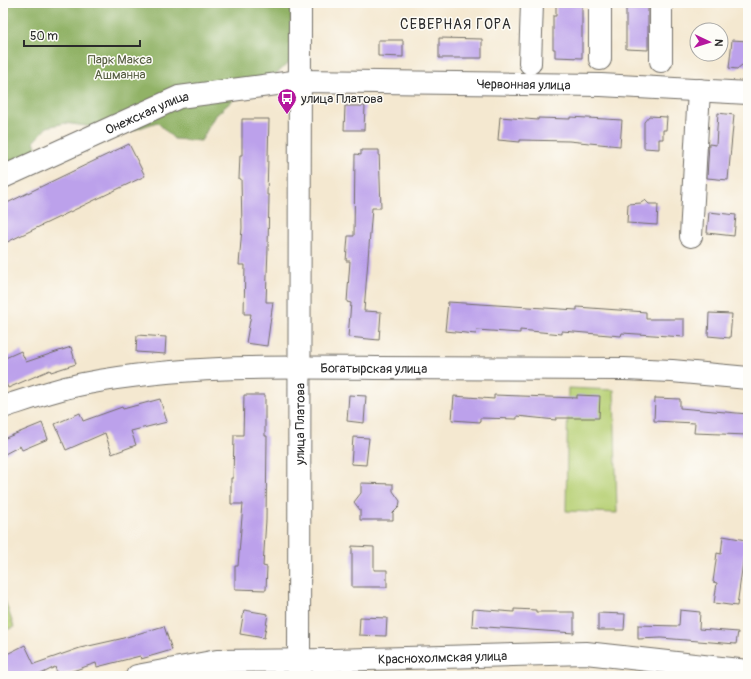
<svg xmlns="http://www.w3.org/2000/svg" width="751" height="679" viewBox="0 0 751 679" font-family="Pangolin,sans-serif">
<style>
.green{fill:#b7d075;stroke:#717e50}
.forest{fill:#91b266;stroke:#5e6e48}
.building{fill:#bca1eb}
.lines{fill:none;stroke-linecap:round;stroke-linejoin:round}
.minor-casing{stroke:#716d65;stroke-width:24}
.minor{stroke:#fff;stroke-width:22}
.labels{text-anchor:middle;stroke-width:3;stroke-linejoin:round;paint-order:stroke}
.park-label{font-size:13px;fill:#555d41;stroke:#fdfcf7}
.street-label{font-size:13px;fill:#2b2b2b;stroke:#fdfcf7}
.poi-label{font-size:13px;fill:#2b2b2b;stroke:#fdfcf7;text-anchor:start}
.neighbourhood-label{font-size:14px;letter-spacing:1px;fill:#2b2b2b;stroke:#fdfcf7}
</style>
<rect width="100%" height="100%" fill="#fdfcf7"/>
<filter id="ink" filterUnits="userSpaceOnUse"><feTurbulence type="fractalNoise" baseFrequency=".025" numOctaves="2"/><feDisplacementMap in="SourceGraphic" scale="8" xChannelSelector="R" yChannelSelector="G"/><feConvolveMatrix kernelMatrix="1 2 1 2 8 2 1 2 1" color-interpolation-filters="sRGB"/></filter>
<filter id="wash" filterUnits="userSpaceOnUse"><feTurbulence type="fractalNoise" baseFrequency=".012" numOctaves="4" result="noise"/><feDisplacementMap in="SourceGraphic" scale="16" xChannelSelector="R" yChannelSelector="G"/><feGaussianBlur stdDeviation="0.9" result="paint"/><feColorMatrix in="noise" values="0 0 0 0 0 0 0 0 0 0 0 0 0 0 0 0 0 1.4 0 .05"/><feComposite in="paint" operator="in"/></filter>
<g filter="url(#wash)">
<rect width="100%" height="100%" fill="#f4e8d0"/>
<path class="green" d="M568,388L614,390L617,513L566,511Z
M3,595L14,627L3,631Z"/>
<path class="forest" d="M3,3H291V61L276,74L257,78L214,117L201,141L174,139L157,122L128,132L65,123L47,127L34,141L43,167L3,184Z"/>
<g id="blocks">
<path class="building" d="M556,3H582V58L555,57V49H553V16H556Z
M626,3H648V50L626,49Z
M439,38L482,39V58H439Z
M378,40H403V57L378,56Z
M732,40L748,41V66L742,65L737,69L729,68Z
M345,106H365L364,130H344Z
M718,113L734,115L728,180L707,178L709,144L716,145Z
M649,116L667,117L666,130H663V139H659V149L644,148V122Z
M500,117L538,120V118L570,119V117L622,120L620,146L569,141L520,140V142L498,140Z
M242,119H269L267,195H269L268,248L266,302H273L267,346L246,343L251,314H244L245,265H239L242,228L241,179H239L240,155H242Z
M129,144L145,176L3,244V205Z
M361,150H379L381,208H372L364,311L381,312L379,340L348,337L351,303L347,302L350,261H346L348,236H354L355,154L361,155Z
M645,200L649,204H658L657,225L627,223L628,204L641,203Z
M709,212L736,215L734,236L707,233Z
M448,302L577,310V307L646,312V319H684V337L622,333L621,336L562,331V334L520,330V333L477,330L476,334L445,331Z
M709,313L732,314L730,338L708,336Z
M137,335L166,337L165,354L136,352Z
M71,347L76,364L51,372L50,370L8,388L3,376V359L21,351L26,362Z
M244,395H265V436H267L266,520L263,566L267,567L266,590L235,589V566H238L243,504H231V478H233L234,435H243Z
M349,395L366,396L364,423L347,421Z
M494,395L577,398V395L600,396L599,418H556V420L517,416V419L480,418V422L452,420L454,396L494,399Z
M655,398L680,399V408L748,414V435L694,433L695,423L654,421Z
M160,399L167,422L131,431L136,445L112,454L105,433L66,450L55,424L80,413L83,421L122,407L123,409Z
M42,423L48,439L22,450L20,446L3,455V439Z
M353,437L369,438L366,465L351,464Z
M361,483L393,484V491L400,501L399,507L393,513V520H360V510L354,502L361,493Z
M723,536L746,540L737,606L714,603L717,583L713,582L717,553L721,554Z
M352,546L374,547V570H387V587H352Z
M473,609L514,612V609L536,610V612H574V633L472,626Z
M244,610L268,614L264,638L240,634Z
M680,610L700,612L699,629L738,632L736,644L661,638L638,639V625L679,626Z
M598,613L625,614L624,630H598Z
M360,617L387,618L386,636L359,635Z
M164,626L172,650L141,659L140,656L97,667L96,663L58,676L55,667L39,675L40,676H5L4,674L8,673L3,662V656L25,645L34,664L80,648L120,639Z"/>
</g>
</g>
<g filter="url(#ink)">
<use href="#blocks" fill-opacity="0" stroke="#716d65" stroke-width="1"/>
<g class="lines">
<defs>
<g id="minor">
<path d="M600,3V59"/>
<path d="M661,61V3"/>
<path d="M530,63L532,3"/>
<path id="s1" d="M3,177L179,97L300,81L601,85L748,93"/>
<path d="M691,236L699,90"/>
<path id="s2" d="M3,407C31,398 59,388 88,383C182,365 280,367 376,368C459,368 541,369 624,369L672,371L748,378"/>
<path id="s3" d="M137,676L217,661L333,660L586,653L748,671"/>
<path id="s4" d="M299,676L300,3"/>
</g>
</defs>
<use href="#minor" class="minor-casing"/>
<use href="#minor" class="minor"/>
</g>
</g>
<defs>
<symbol id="bus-pin" viewBox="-11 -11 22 30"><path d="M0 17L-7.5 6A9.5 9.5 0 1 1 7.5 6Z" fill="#b5179e" stroke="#fdfcf7"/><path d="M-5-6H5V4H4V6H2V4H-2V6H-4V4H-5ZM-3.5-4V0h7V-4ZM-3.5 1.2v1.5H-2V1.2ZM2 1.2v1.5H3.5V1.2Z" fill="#fff"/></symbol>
</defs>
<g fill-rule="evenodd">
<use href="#bus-pin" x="276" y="87" width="22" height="30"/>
</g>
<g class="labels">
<g class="park-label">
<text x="120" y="64">Парк Макса<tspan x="120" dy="15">Ашманна</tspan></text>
</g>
<g class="street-label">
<text dy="5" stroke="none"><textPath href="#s1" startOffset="539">Червонная улица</textPath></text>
<text dy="5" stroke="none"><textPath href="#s1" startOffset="158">Онежская улица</textPath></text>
<text dy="5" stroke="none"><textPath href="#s2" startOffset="375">Богатырская улица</textPath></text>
<text dy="5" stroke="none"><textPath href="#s4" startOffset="252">улица Платова</textPath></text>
<text dy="5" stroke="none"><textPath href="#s3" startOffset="307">Краснохолмская улица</textPath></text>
</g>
<g class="poi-label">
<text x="301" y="103">улица Платова</text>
</g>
<g class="neighbourhood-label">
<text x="456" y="29">СЕВЕРНАЯ ГОРА</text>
</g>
</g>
<rect width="751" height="679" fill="none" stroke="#fdfcf7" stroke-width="16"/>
<g transform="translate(709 42) rotate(94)"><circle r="19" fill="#fdfcf7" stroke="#a9a8a5"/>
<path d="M0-3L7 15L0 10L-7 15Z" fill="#b5179e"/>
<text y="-6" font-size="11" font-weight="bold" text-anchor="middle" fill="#2b2b2b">N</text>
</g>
<path d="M24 40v6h116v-6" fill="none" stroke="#2b2b2b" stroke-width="2"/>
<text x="30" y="40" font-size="12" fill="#2b2b2b" stroke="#fdfcf7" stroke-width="3" paint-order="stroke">50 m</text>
</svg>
